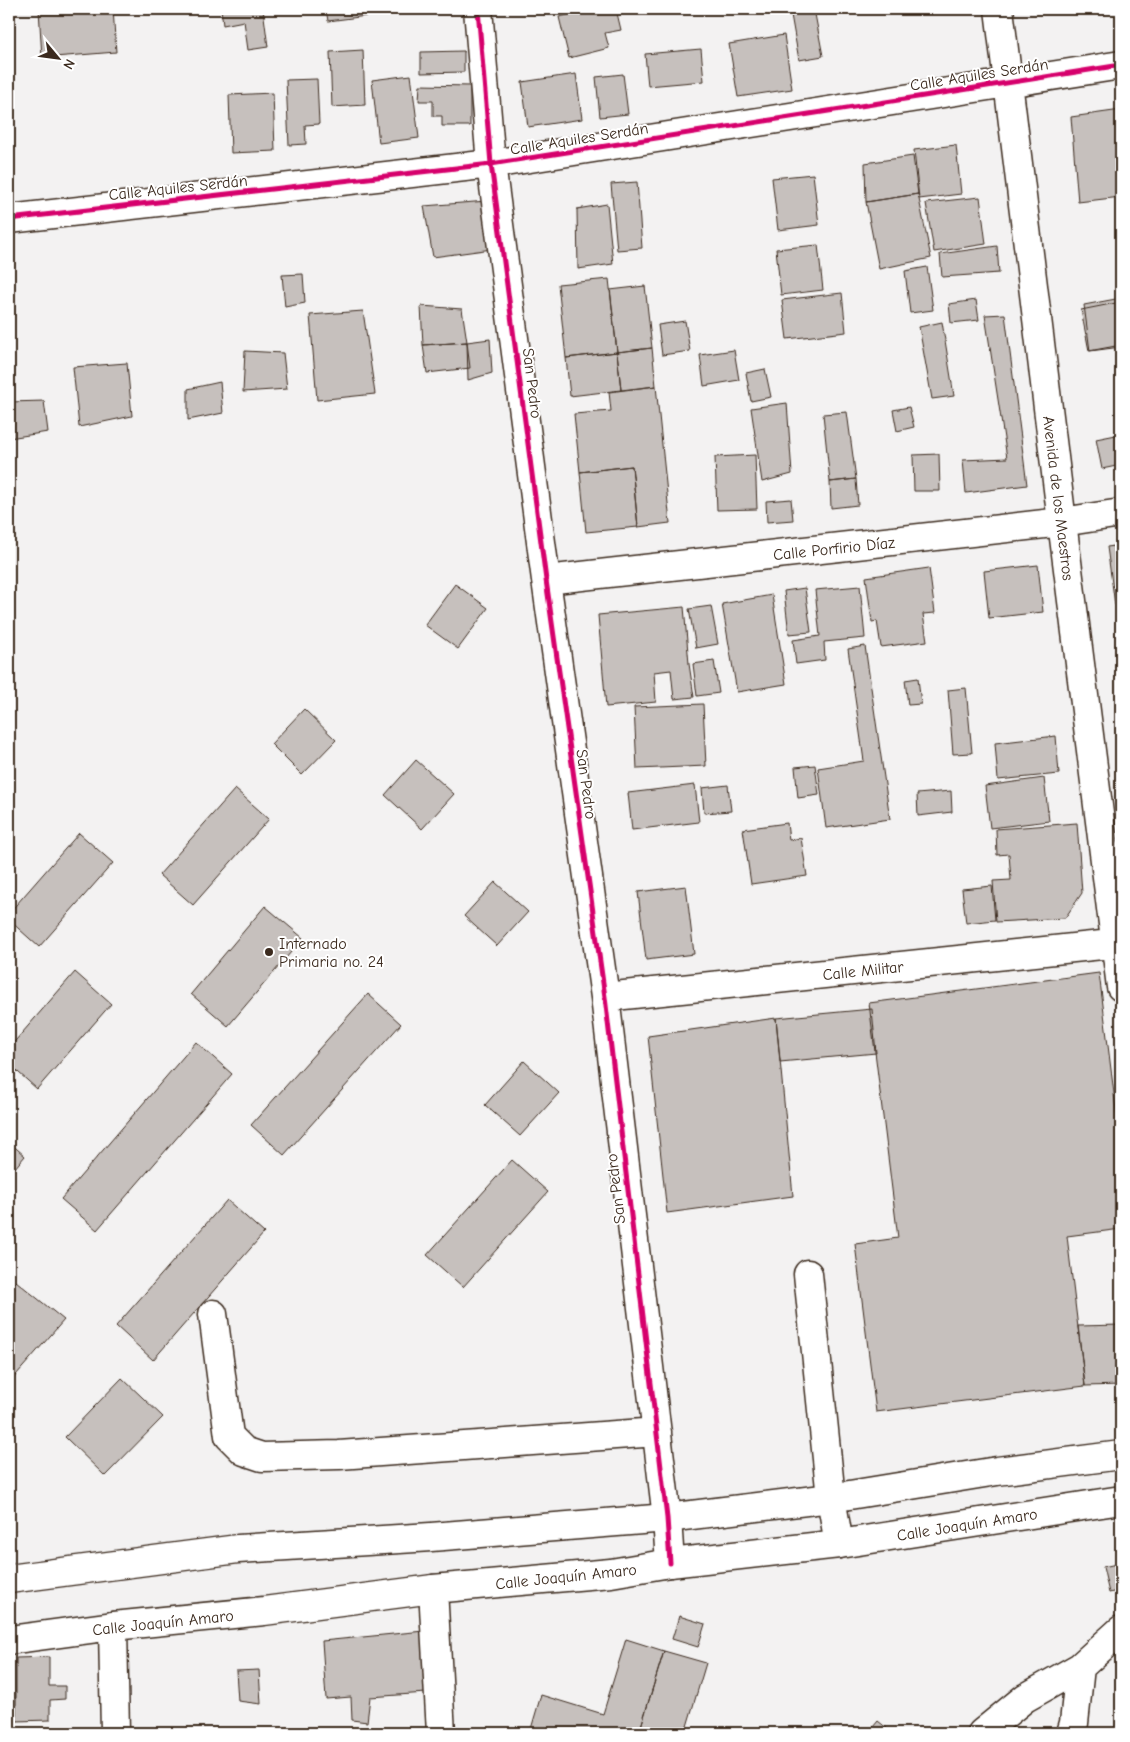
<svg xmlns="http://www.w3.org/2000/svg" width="1130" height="1742" viewBox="0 0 1130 1742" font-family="'Comic Neue',sans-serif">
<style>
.building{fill:#c6c0bd;stroke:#3b2a1e}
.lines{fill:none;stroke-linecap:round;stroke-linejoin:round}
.minor-casing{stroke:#3b2a1e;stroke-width:31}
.major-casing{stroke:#3b2a1e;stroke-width:31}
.minor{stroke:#fff;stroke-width:28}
.major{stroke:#fff;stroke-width:28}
.cycleway-casing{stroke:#fff;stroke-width:8}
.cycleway{stroke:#d6006c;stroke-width:5}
.poi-dot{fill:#3b2a1e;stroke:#fff;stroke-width:2}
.labels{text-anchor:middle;stroke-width:4;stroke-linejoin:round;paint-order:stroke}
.street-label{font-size:16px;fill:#3b2a1e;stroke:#fff}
.poi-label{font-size:16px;fill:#3b2a1e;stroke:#fff;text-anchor:start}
</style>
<rect width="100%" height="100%" fill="#f3f2f2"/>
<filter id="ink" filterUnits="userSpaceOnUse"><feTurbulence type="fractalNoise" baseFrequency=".02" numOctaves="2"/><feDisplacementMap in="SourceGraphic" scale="10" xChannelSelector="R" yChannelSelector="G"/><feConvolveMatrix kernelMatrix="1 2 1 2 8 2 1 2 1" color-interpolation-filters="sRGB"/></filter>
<g filter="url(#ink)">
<path class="building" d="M39,9H113L116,52L42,58Z
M221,9H263L268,47L248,50L244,21L223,25Z
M326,9H366L367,16L328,21Z
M387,9H410L387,11Z
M593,9H600L601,12L616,9L621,30L605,33L609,48L569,58L559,17Z
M790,9H814L823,56L799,60Z
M784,35L792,89L738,97L729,44Z
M701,49L704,81L648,86L645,54Z
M363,50L365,105L332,107L330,52Z
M464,51V72L421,73V52Z
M576,74L582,119L528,127L522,82Z
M623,74L628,114L600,117L596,77Z
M411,75L419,138L379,143L372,80Z
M317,79L319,124L305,125L306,144L289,145L286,80Z
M420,85L470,86V126H442V116H433V101H419Z
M273,93L275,151L231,153L229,95Z
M1121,110V197L1078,202L1071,117Z
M956,145L961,194L919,199L914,150Z
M913,156L918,194L866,202L865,163Z
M813,174L819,225L778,230L772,178Z
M637,182L642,248L617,250L611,184Z
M918,194L931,258L879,269L866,202Z
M980,197L986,244L934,252L926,203Z
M487,201L492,249L433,257L424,206Z
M607,204L613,264L578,269L577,209Z
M818,245L823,290L781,295L776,249Z
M997,246L999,273L942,277L940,254Z
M927,267L933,310L910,313L905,271Z
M303,274L305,303L285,307L282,275Z
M609,279L617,352L566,358L558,284Z
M645,286L652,348L617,352L610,290Z
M842,293L846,332L787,339L782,300Z
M1121,298V347L1090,351L1084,305Z
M976,300L979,320L951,323L949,304Z
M1121,302V345L1089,351L1081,310Z
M421,306L462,309L467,342L423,345Z
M363,311L375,394L317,400L310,315Z
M1005,314L1027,485L966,493L963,460L1007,458L985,315Z
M685,321L690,351L662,355L658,325Z
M942,322L954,396L932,399L919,327Z
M490,339L492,373L468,380L467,342Z
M467,342L470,368L427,373L423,345Z
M652,348L656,386L621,390L617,352Z
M734,350L739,380L704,386L700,355Z
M245,351L283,353L287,389L243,392Z
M617,352L621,390L570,396L566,358Z
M127,363L132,416L79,427L73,367Z
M765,369L771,397L751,401L746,373Z
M220,382L223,413L188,420V389Z
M656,386L670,523L638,527L632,466L580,472L574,414L611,411L609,392Z
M44,401L48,432L9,438V402Z
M787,403L792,474L762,482L751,408Z
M909,407L914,427L897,431L893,410Z
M847,412L856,479L830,482L823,414Z
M1121,434V465L1102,469L1096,439Z
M939,454L940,491H914L913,455Z
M755,455L757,509L717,510L715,457Z
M632,466L638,527L586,532L580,472Z
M856,479L858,505L831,508L830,482Z
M791,499L793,520L767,522L766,501Z
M1121,545V604L1115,605L1107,547Z
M1038,565L1043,612L989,618L984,571Z
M929,568L935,613L923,614L927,641L881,647L877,621L872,622L866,577Z
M455,584L488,608L458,649L425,625Z
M860,586L865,638L824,642L825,660L796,664L793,640L820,636L815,590Z
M805,588L811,632L789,634L784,591Z
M772,595L786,684L737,692L722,604Z
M711,606L718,644L696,648L689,609Z
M684,607L689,664L694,697L674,699L671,670L654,672L656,702L606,707L598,615Z
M865,646L890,819L826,828L818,768L864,761L848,649Z
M714,661L719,693L697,696L693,664Z
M918,678L921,704L908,705L905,680Z
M966,688L972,753L953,754L948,690Z
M703,704L706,766L637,769L634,707Z
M304,709L336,740L302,775L271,744Z
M1056,736L1059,774L998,780L995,743Z
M416,760L454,794L422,829L385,795Z
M815,765L819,795L798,798L795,767Z
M1044,778L1049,821L990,828L985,786Z
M695,785L699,822L632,830L628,793Z
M728,785L731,811L704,813L702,788Z
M235,789L269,819L193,905L159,875Z
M951,791L952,812L918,816L917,794Z
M787,823L789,840L801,838L807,876L751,884L743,829Z
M1077,823L1082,893L1065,918L996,922L993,881L1011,880L1009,854L997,855L996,829Z
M79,833L113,863L39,947L9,920V913Z
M495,882L528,912L497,946L464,916Z
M686,886L694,954L646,960L638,892Z
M992,886L995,920L966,923L962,889Z
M265,906L303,938L228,1026L191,994Z
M75,972L111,1004L37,1089L9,1064V1048Z
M1099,973L1121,1150V1229L1067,1236L1085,1386L876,1412L855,1244L898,1238L869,1003Z
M368,994L401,1024L284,1155L251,1125Z
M872,1009L876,1053L780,1062L776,1018Z
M776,1018L793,1196L667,1213L648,1036Z
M196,1042L232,1074L97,1230L61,1199Z
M524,1061L559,1093L520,1136L485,1105Z
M9,1142L25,1156L9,1175Z
M512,1160L548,1192L463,1287L427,1255Z
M227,1200L264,1233L153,1360L116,1326Z
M16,1281L64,1320L9,1383V1289Z
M1121,1325V1385L1085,1386L1078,1326Z
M122,1378L163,1417L105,1476L65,1437Z
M1116,1396H1121V1415H1117Z
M1121,1563V1590L1109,1593L1103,1567Z
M679,1616L705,1624L698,1647L672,1639Z
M424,1631L426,1693L370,1697L367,1722L352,1720L351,1697L326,1699L322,1641Z
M626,1639L664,1651L639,1733H546L531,1729L541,1695L603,1714Z
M664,1651L706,1663L685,1733H639Z
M49,1657V1686H65V1699L50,1700V1720L16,1721V1658Z
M9,1667H12L13,1733H9Z
M259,1670L261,1704L238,1701L236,1671Z
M878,1721L893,1733H868Z"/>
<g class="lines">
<defs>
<path id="minor" d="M478,9L491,164L546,580L605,997L667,1518L670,1563
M999,9L1062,522L1121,987
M9,219L491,164L1121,65
M546,580L1062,522L1121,513
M605,997L1121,943
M808,1274L831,1498L839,1544
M213,1314L229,1436L244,1451L262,1457L339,1455L657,1432
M433,1589L441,1733
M113,1626L115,1733
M982,1733L1025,1698L1080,1667L1121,1630
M1071,1733L1074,1723L1080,1667"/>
<path id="major" d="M9,1579L238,1549L431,1537L667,1518L831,1498L997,1471L1121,1455
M9,1640L113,1626L264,1611L433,1589L611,1573L670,1563L839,1544L1121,1500"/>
</defs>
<use href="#minor" class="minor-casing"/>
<use href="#major" class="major-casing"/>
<use href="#minor" class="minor"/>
<use href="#major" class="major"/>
<defs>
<path id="cycleway" d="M478,9L491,164L546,580L605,997L667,1518L670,1563
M9,219L491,164L1121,65"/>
</defs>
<use href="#cycleway" class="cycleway-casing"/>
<use href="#cycleway" class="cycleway"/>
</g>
</g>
<circle class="poi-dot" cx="269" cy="952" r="5"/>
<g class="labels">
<g class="street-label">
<text transform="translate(979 74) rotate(-9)" y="6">Calle Aquiles Serdán</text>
<text transform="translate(579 138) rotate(-9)" y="6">Calle Aquiles Serdán</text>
<text transform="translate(178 187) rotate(-6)" y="6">Calle Aquiles Serdán</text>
<text transform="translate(533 383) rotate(83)" y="6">San Pedro</text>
<text transform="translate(1059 498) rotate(83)" y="6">Avenida de los Maestros</text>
<text transform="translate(834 548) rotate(-6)" y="6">Calle Porfirio Díaz</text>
<text transform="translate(587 784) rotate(82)" y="6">San Pedro</text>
<text transform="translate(863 970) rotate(-6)" y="6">Calle Militar</text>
<text transform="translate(615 1189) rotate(-97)" y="6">San Pedro</text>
<text transform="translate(967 1524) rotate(-9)" y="6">Calle Joaquín Amaro</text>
<text transform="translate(566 1576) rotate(-6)" y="6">Calle Joaquín Amaro</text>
<text transform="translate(163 1622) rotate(-6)" y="6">Calle Joaquín Amaro</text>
</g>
<g class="poi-label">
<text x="279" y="949">Internado<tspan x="279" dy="18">Primaria no. 24</tspan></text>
</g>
</g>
<rect width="1130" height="1742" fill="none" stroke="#fff" stroke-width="30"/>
<rect x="15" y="15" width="1100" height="1712" fill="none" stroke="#3b2a1e" stroke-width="2" filter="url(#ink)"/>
<g transform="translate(58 58) rotate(119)" stroke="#ffffff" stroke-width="4" paint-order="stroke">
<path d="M0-4L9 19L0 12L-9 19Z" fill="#3b2a1e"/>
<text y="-8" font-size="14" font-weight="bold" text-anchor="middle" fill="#3b2a1e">N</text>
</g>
</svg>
